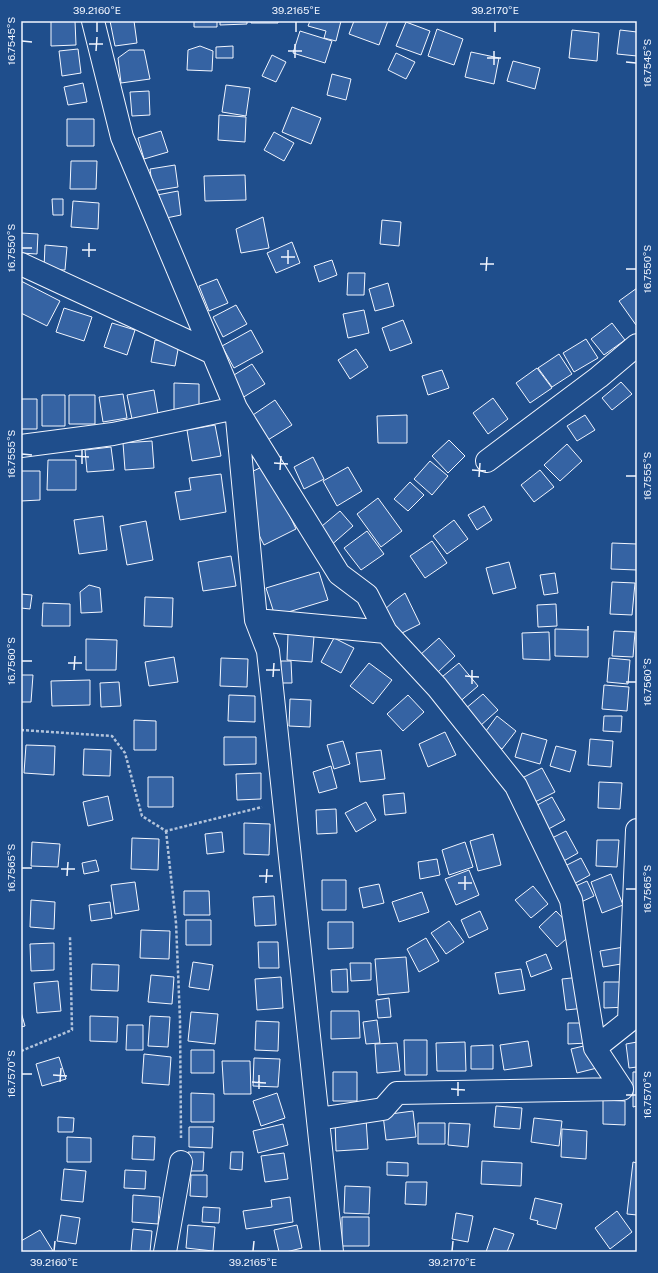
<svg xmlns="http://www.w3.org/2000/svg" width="658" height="1273" viewBox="0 0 658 1273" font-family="'Public Sans',sans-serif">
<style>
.building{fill:#3563a3;stroke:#f2f6ff}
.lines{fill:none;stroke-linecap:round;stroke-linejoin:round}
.minor-casing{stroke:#f2f6ff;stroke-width:24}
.path{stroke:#b3c4dc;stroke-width:2.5;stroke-dasharray:3 2;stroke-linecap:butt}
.minor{stroke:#1f4e8c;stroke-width:22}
.ticks{fill:none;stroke:#f2f6ff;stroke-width:1.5}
.neatline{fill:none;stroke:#f2f6ff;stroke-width:1.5}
.ticks-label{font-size:10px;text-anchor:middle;fill:#f2f6ff}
</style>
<rect width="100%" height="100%" fill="#1f4e8c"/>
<path class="building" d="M51,21H75L76,45L51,46Z
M110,21H134L137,43L115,46Z
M194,21H217V27H194Z
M220,21H247V24L220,25Z
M251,21H278V23H251Z
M310,21H341L336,41L324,38L326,31L308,26Z
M354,21H388L379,45L349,34Z
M406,22L430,31L421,55L396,46Z
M437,29L463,39L454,65L428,56Z
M572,30L599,33L597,61L569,58Z
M620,30L637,32V56L617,54Z
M300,31L332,41L325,63L293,53Z
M200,46L213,51L212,71L187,70L188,50Z
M233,46V58H216V47Z
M78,49L81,73L62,76L59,51Z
M129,50H144L150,79L121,83L118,58Z
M471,52L499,58L494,84L465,77Z
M396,53L415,62L406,79L388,70Z
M272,55L286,62L276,82L262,76Z
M513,61L540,68L535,89L507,81Z
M332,74L351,79L346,100L327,95Z
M83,83L87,102L68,105L64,87Z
M226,85L250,88L246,116L222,112Z
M149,91L150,115L132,116L130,92Z
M292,107L321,118L311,144L282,132Z
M219,115L246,117L245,142L218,140Z
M67,119H94V146H67Z
M161,131L168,152L144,159L138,138Z
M274,132L294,143L284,161L264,150Z
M71,161H97L96,189H70Z
M175,165L178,187L153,191L150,169Z
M245,175L246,200L205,201L204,176Z
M178,191L181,215L161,219L157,195Z
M52,199H63V215H53Z
M73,201L99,203L98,229L71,227Z
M263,217L269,248L241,253L236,229Z
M382,220L401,222L399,246L380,244Z
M21,233L38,234L37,254L21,253Z
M292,242L300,263L276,273L267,253Z
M45,245L67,247L65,270L44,269Z
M332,260L337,275L319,282L314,266Z
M348,273H365L364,295H347Z
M217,279L228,303L209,311L199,286Z
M21,281L60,301L47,326L21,313Z
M388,283L394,306L375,311L369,289Z
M637,288V324L636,325L619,301Z
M236,305L247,324L223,337L213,317Z
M64,308L92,317L84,341L56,332Z
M364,310L369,333L348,338L343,314Z
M403,320L412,343L390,351L382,328Z
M112,323L135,330L127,355L104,347Z
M612,323L625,340L604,355L591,339Z
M251,330L263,352L234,368L222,346Z
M586,339L598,358L574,372L563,353Z
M155,340L179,344L175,366L151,362Z
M356,349L368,367L350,379L338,360Z
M559,354L572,374L552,387L538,368Z
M252,364L265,384L242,398L229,378Z
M537,368L552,388L530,403L516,383Z
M442,370L449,388L428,395L422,376Z
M621,382L632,394L612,410L602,398Z
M174,383L199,384V411H174Z
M154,390L158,414L132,419L127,395Z
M123,394L127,418L103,422L99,397Z
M42,395H65V426H42Z
M69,395H95V424H69Z
M493,398L508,419L488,434L473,413Z
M21,399H37V429H21Z
M275,400L292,425L263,443L247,419Z
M407,415V443H378L377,416Z
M585,415L595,430L577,441L567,426Z
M215,425L221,456L192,461L187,430Z
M449,440L465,456L448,473L432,456Z
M152,441L154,468L125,470L123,443Z
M567,444L582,461L560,481L544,465Z
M111,447L114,470L87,472L85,450Z
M313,457L324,479L304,489L294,467Z
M48,460H76V490H47Z
M430,461L448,476L432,495L414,479Z
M266,465L296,529L264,545L252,521L245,475Z
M348,467L362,491L337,506L323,481Z
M540,470L554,487L534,502L521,485Z
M21,471H40V500L21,501Z
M221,474L226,512L180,520L175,492L191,490L189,478Z
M410,482L424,495L408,511L394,499Z
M378,498L402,531L381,547L357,514Z
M484,506L492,520L477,530L468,515Z
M340,511L353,526L329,547L316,531Z
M103,516L107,550L79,554L74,520Z
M454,520L468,539L447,554L433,536Z
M146,521L153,560L127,565L120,526Z
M367,531L384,554L361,570L344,548Z
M432,541L447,563L425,578L410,556Z
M612,543L637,544V570L611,569Z
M231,556L236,586L203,591L198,562Z
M509,562L516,588L493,594L486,568Z
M319,572L328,600L275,616L266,588Z
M555,573L558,593L544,595L540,575Z
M612,582L635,583L632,615L610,614Z
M89,585L100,588L102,612L81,613L80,592Z
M405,593L420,624L394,637L383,611L394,601Z
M21,594L32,595L30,609L21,608Z
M145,597L173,598L172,627L144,626Z
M43,603L70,604V626H42Z
M556,604L557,626L538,627L537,605Z
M588,626V657L555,656V629L588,630Z
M614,631L635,632L633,657L612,656Z
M549,632L550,660L523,659L522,633Z
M288,634L314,636L312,662L287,660Z
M334,638L354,648L341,673L321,662Z
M439,638L455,656L437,673L420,655Z
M86,639L117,640L116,670H86Z
M174,657L178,682L149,686L145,662Z
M221,658L248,659L247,687L220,686Z
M609,658L630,660L628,684L607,682Z
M281,661H291L292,683H280Z
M369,663L392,680L373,704L350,686Z
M459,663L478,686L457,704L437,681Z
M21,675H33L31,702H21Z
M90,680V705L52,706L51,681Z
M119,682L121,706L101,707L100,683Z
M604,685L629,687L627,711L602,709Z
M483,694L498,710L480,726L465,709Z
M229,695L255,696V722L228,721Z
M408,695L424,712L403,731L387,714Z
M290,699L311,700L310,727L289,726Z
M497,716L516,731L502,749L483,735Z
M604,716H622L621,732L603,731Z
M134,720L156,721V750H134Z
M445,732L456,755L428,767L419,744Z
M522,733L547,740L540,764L515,757Z
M224,737H256V764L224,765Z
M590,739L613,741L611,767L588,765Z
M343,741L350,764L334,769L327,745Z
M26,745L55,746L54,775L24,773Z
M556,746L576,751L570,772L550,766Z
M84,749L111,750L110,776L83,775Z
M381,750L385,779L360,782L356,753Z
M331,766L337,788L319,793L313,772Z
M542,768L555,792L531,804L518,780Z
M261,773V799L237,800L236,774Z
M148,777H173V807H148Z
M599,782L622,783L620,809L598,808Z
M404,793L406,813L385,815L383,795Z
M108,796L113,820L88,826L83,802Z
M552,797L565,820L543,832L530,809Z
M366,802L376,820L356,832L345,813Z
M336,809L337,833L317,834L316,810Z
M244,823L270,824L269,855L244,854Z
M566,831L578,853L560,863L548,840Z
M222,832L224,852L207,854L205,834Z
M493,834L501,865L478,871L470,841Z
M132,838L159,839L158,870L131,869Z
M597,840H619L617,867L596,866Z
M32,842L60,844L58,867L31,866Z
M465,842L473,867L449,875L442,850Z
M581,858L590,875L570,886L561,868Z
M437,859L440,875L420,879L418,862Z
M96,860L99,871L84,874L82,863Z
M469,870L479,895L456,905L445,879Z
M611,874L623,905L602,913L591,882Z
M322,880H346V910H322Z
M587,881L594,896L579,903L571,888Z
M135,882L139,910L115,914L111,885Z
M379,884L384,903L363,908L359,888Z
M533,886L548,904L531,918L515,900Z
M184,891H209L210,915H184Z
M422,892L429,912L399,922L392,902Z
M274,896L276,925L255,926L253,897Z
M31,900L55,902L54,929L30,927Z
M110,902L112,918L91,921L89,905Z
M480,911L488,929L469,938L461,920Z
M556,911L575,931L557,947L539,927Z
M186,920H211V945H186Z
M449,921L464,942L446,954L431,933Z
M328,922H353V948L328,949Z
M141,930L170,931L169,959L140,958Z
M426,938L439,961L419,972L407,949Z
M258,942H278L279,968H259Z
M54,943V970L31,971L30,944Z
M624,947L627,963L603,967L600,951Z
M546,954L552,969L531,977L526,962Z
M406,957L409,992L378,995L375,959Z
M193,962L213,965L209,990L189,987Z
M350,963H371V980L351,981Z
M92,964L119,965L118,991L91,990Z
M347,969L348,992H332L331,970Z
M521,969L525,990L499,994L495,973Z
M151,975L174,977L172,1004L148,1002Z
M281,977L283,1008L257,1010L255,979Z
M581,977L585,1008L566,1010L562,979Z
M58,981L61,1011L37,1013L34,983Z
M604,982H628V1007L604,1008Z
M389,998L391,1017L378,1018L376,1000Z
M331,1011H359L360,1038L331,1039Z
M21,1012L25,1026L21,1027Z
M191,1012L218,1014L215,1044L188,1041Z
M90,1016L118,1017L117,1042L90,1041Z
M150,1016L170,1017L168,1047L148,1046Z
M377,1020L380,1043L366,1044L363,1022Z
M256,1021L279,1022L278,1051L255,1050Z
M568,1023H587L588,1043L568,1044Z
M127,1025H143V1050H126Z
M404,1040H427V1075H405Z
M528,1041L532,1066L504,1070L500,1045Z
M465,1042L466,1071H437L436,1043Z
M637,1042V1067L629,1068L626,1044Z
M397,1043L400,1071L377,1073L375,1044Z
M592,1044L597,1068L577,1073L571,1049Z
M493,1045V1069H471V1046Z
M191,1050H214V1073H191Z
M144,1054L171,1057L169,1085L142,1083Z
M59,1057L66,1079L42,1086L36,1064Z
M254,1058L280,1059L278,1087L253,1086Z
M222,1061H250L251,1094H224Z
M333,1072H357V1101H333Z
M633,1072H637V1106L633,1107Z
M191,1093L214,1094V1122H191Z
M277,1093L285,1118L261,1126L253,1101Z
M603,1100L625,1101V1125L603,1124Z
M496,1106L522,1108L520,1129L494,1127Z
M413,1111L416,1137L386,1140L383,1115Z
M58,1117L74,1118L73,1132H58Z
M366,1118L368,1149L336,1151L335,1120Z
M534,1118L562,1121L559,1146L531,1142Z
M418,1123H445V1144H418Z
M449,1123L470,1124L468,1147L448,1145Z
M283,1124L288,1145L258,1153L253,1131Z
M189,1127H213L212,1148L189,1147Z
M562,1129L587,1131L586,1159L561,1157Z
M133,1136L155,1137L154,1160L132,1159Z
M67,1137L91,1138V1162H67Z
M188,1152H204L203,1171H188Z
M231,1152H243L242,1170L230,1169Z
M284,1153L288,1179L265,1182L261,1156Z
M482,1161L522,1163L521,1186L481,1184Z
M387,1162L408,1163V1176L387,1175Z
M633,1162L637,1163V1215L627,1214Z
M64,1169L86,1171L83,1202L61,1200Z
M125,1170L146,1171L145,1189L124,1188Z
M191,1175H207V1197L190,1196Z
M406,1182H427L426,1205L405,1204Z
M345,1186L370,1187L369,1214L344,1213Z
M133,1195L160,1197L158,1224L132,1222Z
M290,1197L293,1222L246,1229L243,1211L272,1207L271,1200Z
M535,1198L562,1204L556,1229L537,1224L538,1221L530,1219Z
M203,1207L220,1208L219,1223L202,1222Z
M617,1211L632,1232L610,1249L595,1228Z
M456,1213L473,1216L468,1242L452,1239Z
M61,1215L80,1218L76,1244L57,1241Z
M342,1217H369V1246H342Z
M188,1225L215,1227L213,1251L186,1248Z
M297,1225L302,1248L286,1252H279L274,1230Z
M494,1228L514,1234L507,1252H486Z
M133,1229L152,1231L150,1252L131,1251Z
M40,1230L53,1251L22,1252L21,1250V1241Z"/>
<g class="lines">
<defs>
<path id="minor" d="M93,21L122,137L236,408L256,620L268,651L332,1252
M21,264L213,353
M21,446L113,434L236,408L339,574L367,595L386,632
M487,461L599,377L637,345
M256,620L386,632L437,687L516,786L571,900L595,1048L622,1089L397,1093L383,1109L318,1119
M595,1048L629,1021L637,830
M165,1252L181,1162"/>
</defs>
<use href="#minor" class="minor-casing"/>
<path class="path" d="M21,730L112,736L125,753L142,816L166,831L262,807
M166,831L176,923L180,1020L181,1138
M21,1051L72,1030L70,937"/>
<use href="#minor" class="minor"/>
</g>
<path class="ticks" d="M97,32V22M296,32V22M495,32V22M22,41L32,42M89,44H103M96,51L97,37M288,51H302M295,58V44M487,58H501M626,62L636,63M494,65V51M22,248H32M82,250H96M89,257V243M281,257H295M288,264V250M480,264H494M626,269H636M486,271L487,257M22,454L32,455M75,456L89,457M274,463L288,464M82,464V450M280,470L281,456M472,470L486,471M626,476H636M479,477L480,463M22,661H32M68,663H82M74,670L75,656M266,670H280M465,676L479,677M273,677L274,663M626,682H636M472,684V670M22,868H32M61,869H75M67,876L68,862M259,876H273M266,883L267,869M458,883H472M626,889H636M465,890V876M22,1074H32M53,1075L67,1076M60,1082L61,1068M252,1082L266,1083M259,1089V1075M451,1089L465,1090M626,1095H636M458,1096V1082M54,1251L55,1241M253,1251L254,1241M452,1251L453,1241"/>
<rect width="658" height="1273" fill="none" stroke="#1f4e8c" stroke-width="44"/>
<rect x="22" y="22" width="614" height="1229" class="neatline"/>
<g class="ticks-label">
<text x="97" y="14">39.2160°E</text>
<text x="296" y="14">39.2165°E</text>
<text x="495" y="14">39.2170°E</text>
<text transform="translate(11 41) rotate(-90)" y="4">16.7545°S</text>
<text transform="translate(647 63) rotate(-90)" y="4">16.7545°S</text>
<text transform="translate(11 248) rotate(-90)" y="4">16.7550°S</text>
<text transform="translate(647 269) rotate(-90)" y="4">16.7550°S</text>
<text transform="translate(11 454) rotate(-90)" y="4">16.7555°S</text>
<text transform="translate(647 476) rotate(-90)" y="4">16.7555°S</text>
<text transform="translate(11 661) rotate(-90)" y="4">16.7560°S</text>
<text transform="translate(647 682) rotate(-90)" y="4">16.7560°S</text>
<text transform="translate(11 868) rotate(-90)" y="4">16.7565°S</text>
<text transform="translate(647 889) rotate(-90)" y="4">16.7565°S</text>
<text transform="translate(11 1074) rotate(-90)" y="4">16.7570°S</text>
<text transform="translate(647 1095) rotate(-90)" y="4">16.7570°S</text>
<text x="54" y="1266">39.2160°E</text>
<text x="253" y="1266">39.2165°E</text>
<text x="452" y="1266">39.2170°E</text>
</g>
</svg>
